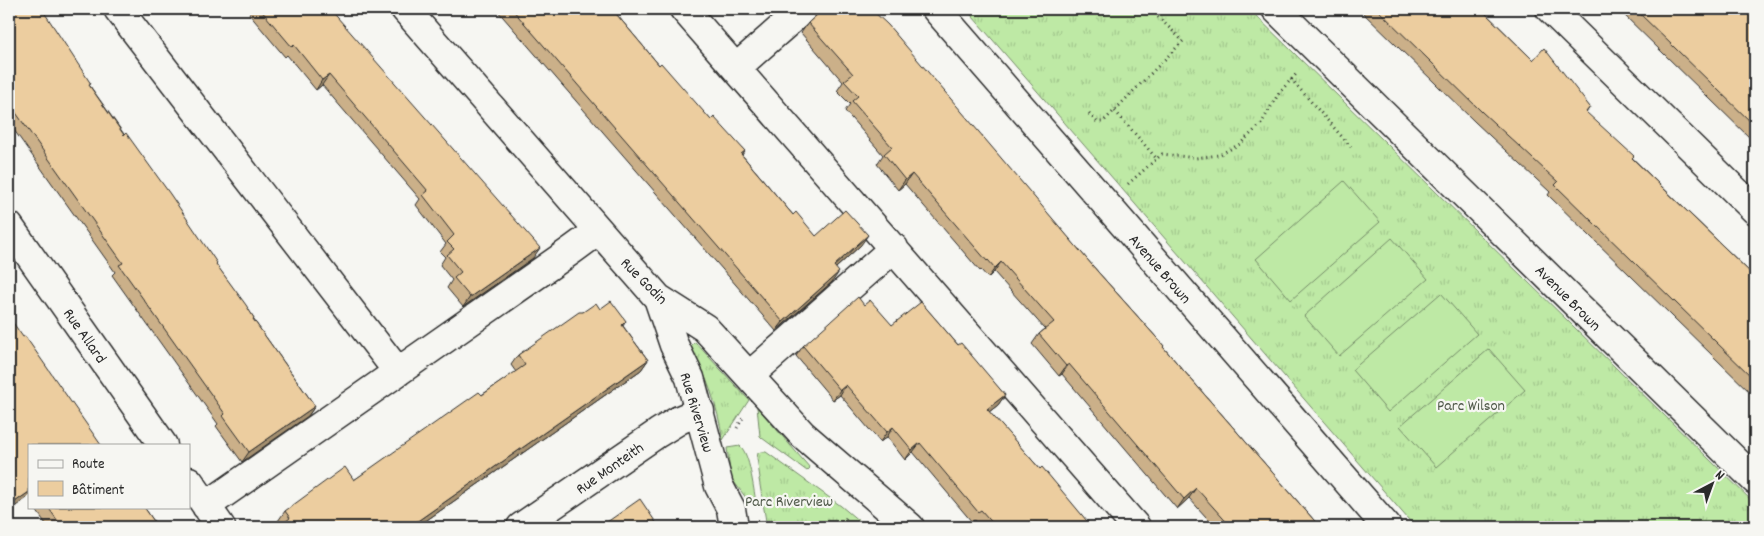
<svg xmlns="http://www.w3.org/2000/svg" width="1764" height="536" viewBox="0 0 1764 536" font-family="Dekko,sans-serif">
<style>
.grass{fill:url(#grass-tufts);stroke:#748a68}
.pitch{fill:#bee9a5;stroke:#748a68}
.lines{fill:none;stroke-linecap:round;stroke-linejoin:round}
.minor-casing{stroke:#2b2b2b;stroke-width:31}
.path{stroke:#2b2b2b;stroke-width:3;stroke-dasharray:1 4;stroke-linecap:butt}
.minor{stroke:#f6f6f2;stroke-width:28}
.wall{fill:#cbb089;stroke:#2b2b2b}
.shaded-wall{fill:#a5906f;stroke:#2b2b2b}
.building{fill:#eccd9f;stroke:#2b2b2b}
.labels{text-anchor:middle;stroke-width:4.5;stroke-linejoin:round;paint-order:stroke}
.street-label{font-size:16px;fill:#2b2b2b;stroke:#f6f6f2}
.park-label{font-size:16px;fill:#505a4a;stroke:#f6f6f2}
</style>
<defs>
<pattern id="grass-tufts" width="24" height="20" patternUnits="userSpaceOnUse" patternTransform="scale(1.25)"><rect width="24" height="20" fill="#bee9a5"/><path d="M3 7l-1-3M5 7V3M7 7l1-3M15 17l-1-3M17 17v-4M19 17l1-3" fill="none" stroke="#a3c88e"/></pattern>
</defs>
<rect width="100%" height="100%" fill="#f6f6f2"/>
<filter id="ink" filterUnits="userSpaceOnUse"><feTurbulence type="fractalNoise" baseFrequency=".02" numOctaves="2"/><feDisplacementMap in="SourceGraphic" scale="10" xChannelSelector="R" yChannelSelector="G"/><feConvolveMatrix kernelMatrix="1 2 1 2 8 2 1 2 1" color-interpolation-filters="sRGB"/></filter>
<g filter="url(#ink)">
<path class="grass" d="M966,9H1249L1755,504V527H1415Z
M695,342L749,400L723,440C717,405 708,378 690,347Z
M757,407L810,468L807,471L762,438L760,436Z
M740,446C750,454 753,488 756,501L750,503L731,478L727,448Z
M761,452H766L841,506L866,527H767L759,479L760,478L757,458L758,453Z"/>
<path class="pitch" d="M1344,181L1380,222L1291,300L1256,259Z
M1392,238L1428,279L1339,356L1304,316Z
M1441,293L1477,334L1388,412L1352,370Z
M1489,349L1525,390L1436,467L1400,426Z"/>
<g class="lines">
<defs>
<path id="minor" d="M118,9L398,372
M405,9L658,298L705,328L802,434L910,527
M684,9L1136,527
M936,9L1387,527
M1276,9L1755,480
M1550,9L1755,210
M736,68L803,9
M9,226L163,445
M658,298L674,345L690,378L719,486L731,509L734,527
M749,376L894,248
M189,481L221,527
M206,506L572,250L598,231
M521,527L658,433L679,420L700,411"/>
</defs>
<use href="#minor" class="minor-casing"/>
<path class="path" d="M1291,79L1351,147
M1115,111L1157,159
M1089,114L1097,122H1103L1183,41L1150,9
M1128,184L1162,154L1196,158L1219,155L1240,144L1261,124L1279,93L1298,72
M737,428L744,416
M840,527L848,515"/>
<use href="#minor" class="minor"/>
</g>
<path class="wall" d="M9,9L90,86L254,318L253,319L315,406L308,416L242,462L216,426L218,424L112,275L115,272L9,123Z
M252,9H330L533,258L463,307L447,288L452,280L440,265L445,257L440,252L446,244L416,205L420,199L322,85L316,90L287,55L285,57L249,14Z
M496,9H612L659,65L711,120L745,151L742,155L793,215L816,236L861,245L836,268L832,282L776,331Z
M818,9H871L1098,272L1164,346L1163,347L1320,527H1215L1189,498L1177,509L1062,374L1059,376L1032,344L1039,334L1045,329L994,272L988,278L981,270L980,271L905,184L898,190L877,164L883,155L845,111L850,104L837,91L843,82L801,33L808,23L818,14Z
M1359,9H1481L1533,60L1590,107L1586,113L1755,277V397L1548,195L1550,192L1475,122Z
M1618,9H1755V141L1754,142Z
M864,305L892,325L958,345L1005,395L998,405L989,412L1092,527H980L974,520L972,522L913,452L905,460L887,437L880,442L840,395L833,400L796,356L803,346Z
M600,309L626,321L623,326L648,360L641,370L417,527H282L278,521L285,511L354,480L516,372L511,365L518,355L583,312Z
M34,507H144L158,527H48Z"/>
<path class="shaded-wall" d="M329,75L322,85L316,90L322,80Z
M912,174L905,184L898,190L905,180Z
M868,235L861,245L827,276L834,266Z
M540,248L533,258L463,307L470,297Z
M1001,262L994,272L988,278L995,268Z
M839,272L832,282L776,331L783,322Z
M648,360L641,370L417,527H409Z
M1069,364L1062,374L1059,376L1066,366Z
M846,385L840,395L833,400L840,390Z
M1005,395L998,405L980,419L987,409Z
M315,406L308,416L242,462L249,452Z
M893,427L887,437L880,442L887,432Z
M920,443L913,452L905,460L912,450Z
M1196,488L1189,498L1177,509L1184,499Z
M29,492V496L27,498L9,511V506Z"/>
<path class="building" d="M9,9H42L91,84L89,85L124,135L126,133L170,194L217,263L216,264L246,305L254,318L253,319L315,406L249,452L223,416L225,414L119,265L123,263L9,103Z
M260,9H330L540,248L470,297L454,278L461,272L447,255L454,249L447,242L454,235L423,195L428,191L329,75L322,80L294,45L292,47Z
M512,9H612L659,65L661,63L711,120L714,117L745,151L741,154L793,215L796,212L816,236L845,210L868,235L834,266L839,272L783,322Z
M822,9H871L888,25L1098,272L1164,346L1163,347L1320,527H1231L1196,488L1184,499L1069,364L1066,366L1039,334L1054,322L1001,262L995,268L988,260L987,261L912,174L905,180L884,154L892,147L852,101L858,96L844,81L853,74L808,23L818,14Z
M1377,9H1481L1533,60L1544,48L1590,107L1586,112L1634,156L1632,158L1755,277V380L1555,185L1558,182L1482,112Z
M1635,9H1755V126Z
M858,297L864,305L870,300L892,325L921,302L958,345L961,343L1005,395L987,409L1040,469L1042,467L1092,527H996L981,510L978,512L920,443L912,450L893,427L887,432L846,385L840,390L803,346Z
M611,301L626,321L622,325L648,360L409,527H289L285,522L290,518L285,511L345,467L354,480L479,392L482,395L525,365L518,355L579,312H583L596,303L600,309Z
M9,317L23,337L25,336L101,445H29V492L9,506Z
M640,499L659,527H600Z
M48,507H144L158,527H62Z
M1727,522L1733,527H1722Z"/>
</g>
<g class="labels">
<g class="street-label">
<text transform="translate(1161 268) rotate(49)" y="6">Avenue Brown</text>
<text transform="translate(645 280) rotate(45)" y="6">Rue Godin</text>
<text transform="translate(1569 297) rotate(45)" y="6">Avenue Brown</text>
<text transform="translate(86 335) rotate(55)" y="6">Rue Allard</text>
<text transform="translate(698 412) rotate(73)" y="6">Rue Riverview</text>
<text transform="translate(609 467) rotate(-35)" y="6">Rue Monteith</text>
</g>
<g class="park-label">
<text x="1471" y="410">Parc Wilson</text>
<text x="789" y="506">Parc Riverview</text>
</g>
</g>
<rect width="1764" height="536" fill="none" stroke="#f6f6f2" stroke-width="30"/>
<rect x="15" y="15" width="1734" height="506" fill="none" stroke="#2b2b2b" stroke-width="2" filter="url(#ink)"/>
<rect x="28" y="444" width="162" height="65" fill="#f6f6f2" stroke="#a5a5a2"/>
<rect x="38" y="460" width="25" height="8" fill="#f6f6f2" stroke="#a5a5a2"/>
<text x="72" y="468" font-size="15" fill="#2b2b2b">Route</text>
<rect x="38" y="481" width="25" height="15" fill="#eccd9f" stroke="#a5a5a2"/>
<text x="72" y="494" font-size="15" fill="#2b2b2b">Bâtiment</text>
<g transform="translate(1712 484) rotate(41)" stroke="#f6f6f2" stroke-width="4" paint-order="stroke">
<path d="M0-4L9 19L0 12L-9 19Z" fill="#2b2b2b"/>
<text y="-8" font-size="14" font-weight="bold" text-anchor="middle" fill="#2b2b2b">N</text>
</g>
</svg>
